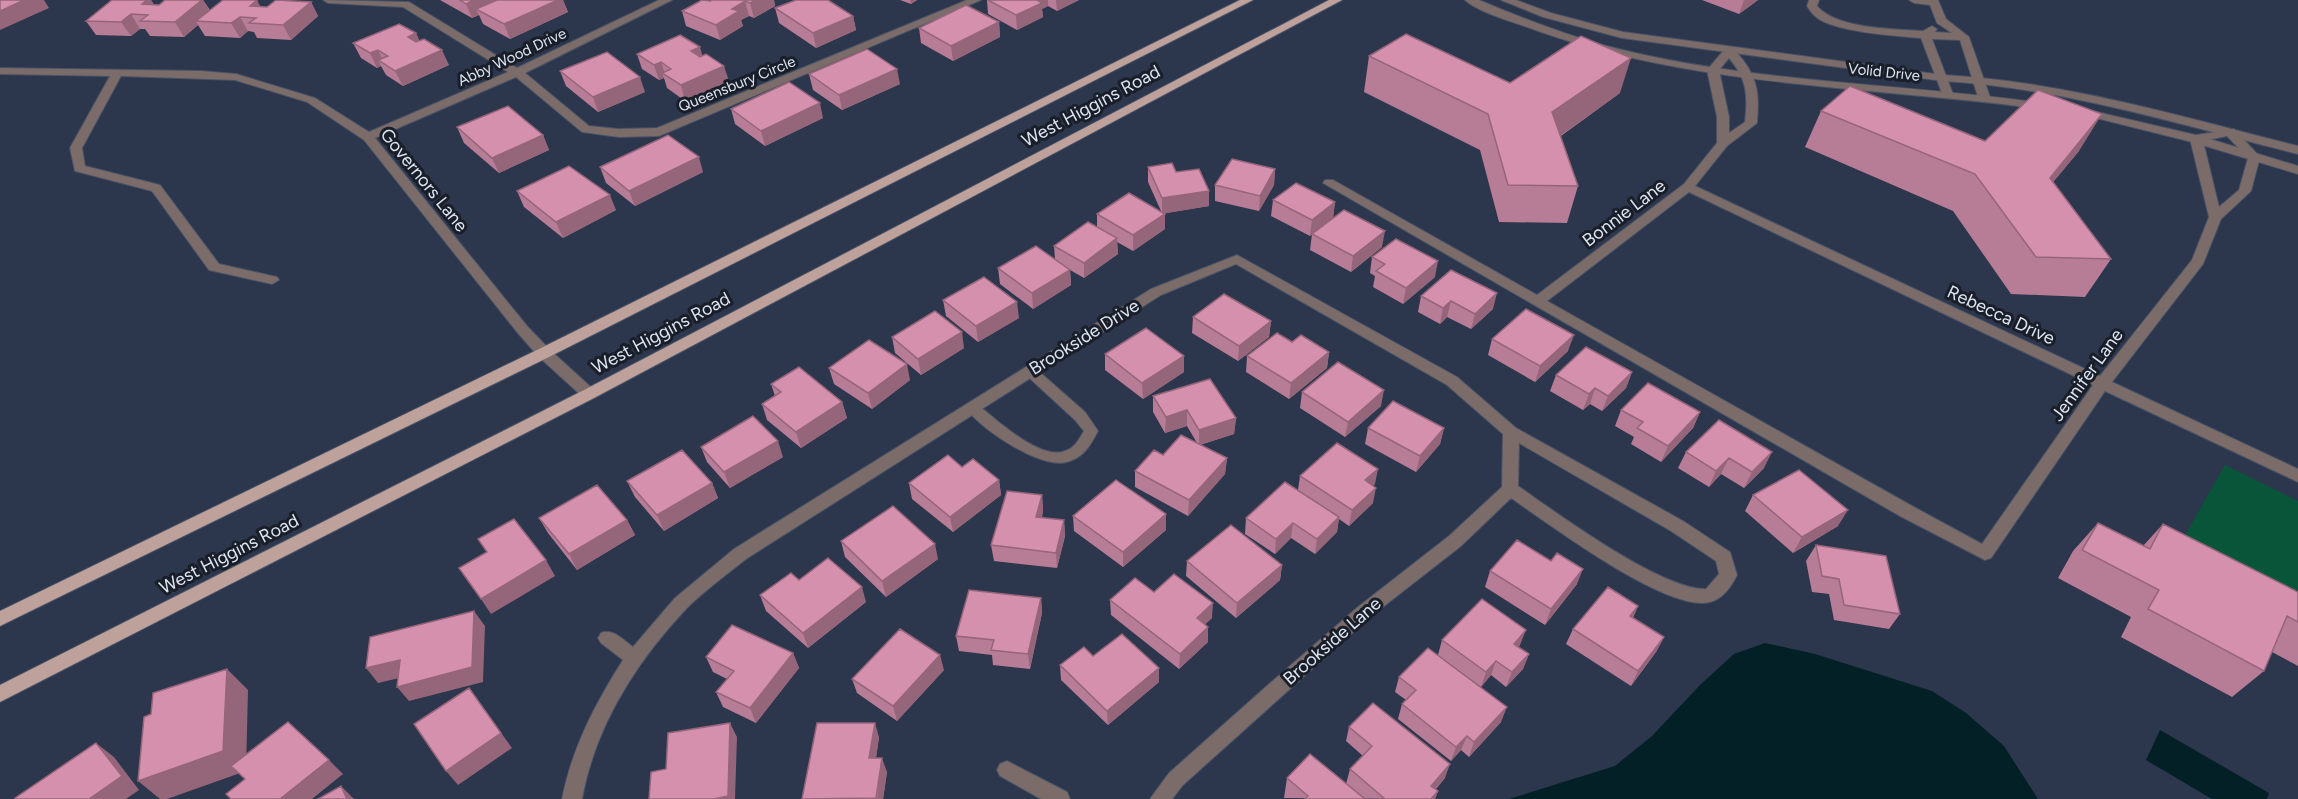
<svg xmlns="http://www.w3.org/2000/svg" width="2298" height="799" viewBox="0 0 2298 799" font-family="Figtree,sans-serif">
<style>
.green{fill:#095539}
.water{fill:#032027}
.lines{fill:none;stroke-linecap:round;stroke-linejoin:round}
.service-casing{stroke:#485267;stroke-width:2}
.minor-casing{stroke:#485267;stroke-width:2}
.tertiary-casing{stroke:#485267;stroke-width:2}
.primary-casing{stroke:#485267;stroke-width:2}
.service{fill:#7b6c69;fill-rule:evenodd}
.minor{fill:#7b6c69;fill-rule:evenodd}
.tertiary{fill:#7b6c69;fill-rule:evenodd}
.primary{fill:#bea19b;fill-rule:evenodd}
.wall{fill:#b77c96}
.shaded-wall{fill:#95657a}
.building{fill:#d590ae;stroke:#95657a;stroke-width:1.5}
.labels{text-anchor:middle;stroke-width:6;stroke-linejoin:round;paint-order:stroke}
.far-street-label{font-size:15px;fill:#dde4f2;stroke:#191e28}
.street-label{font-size:18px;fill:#dde4f2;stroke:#191e28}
</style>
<rect width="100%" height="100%" fill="#2c364c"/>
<path class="green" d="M2225,465L2298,501V615L2176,551Z"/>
<path class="water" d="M1765,643L1815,654L1932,691L1966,713L2004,746L2038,799H1509L1615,766L1652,736L1700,685L1734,654Z
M2160,730L2269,793L2267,799H2212L2146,760Z"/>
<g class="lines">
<defs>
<path id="service" d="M1030,366L1035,368L1085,412L1098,431C1091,444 1085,456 1070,461C1044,472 980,429 966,408L973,403L978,405C996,419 1040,461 1065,451C1075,448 1079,439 1084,431L1075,420L1025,374L1023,371Z"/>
<path id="minor" d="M323,0L409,2L517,68L659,0H672L525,73L589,126L619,129L657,128L967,0H981L659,136L619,137L582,132L516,77L375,138L527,326L549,349L594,390L596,394L594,398H584L539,357L517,332L364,140L307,102L235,80L121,76L82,148L85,166L160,185L219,264L277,277L279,280L272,284L209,270L152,191L75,171L70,148L110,76L0,74V68L201,71L236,74L315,98L369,132L508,72L403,7L328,3Z
M1809,0H1819L1817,6C1836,29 1894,29 1923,31L1932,26L1937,29L1935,32L1952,33L1937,23L1930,5L1914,3L1909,0H1938L1946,19L1969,37L1990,97L1984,100L1978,97L1960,40L1932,39L1953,94L1951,96H1943L1921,38C1896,36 1834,32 1816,17C1812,14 1809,9 1807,6Z
M1729,48C1735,50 1739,55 1743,60C1759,81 1759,98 1757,123L1727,146L1695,186L2100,376L2192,260L2209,217L2190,139L2196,135L2234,129L2260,157L2251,191L2221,219L2203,264L2112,382L2298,469V482L2105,391L1991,558L1985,560L1900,516L1323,183L1325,180H1333L1537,295L1684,184L1717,143V117L1707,70L1725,49ZM1729,58C1747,79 1748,95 1745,122L1729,133V117L1719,70ZM2227,136L2248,158L2239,190L2219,207L2203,141ZM1689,192L2093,385L1982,544L1912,506L1547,301Z
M1237,255L1457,377L1516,428L1683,521L1730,552L1737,575C1730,589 1720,603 1703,603C1656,604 1552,526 1511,498L1461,546L1370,617L1183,785L1172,799H1150L1169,773L1268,685L1358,607L1449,536L1502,487L1503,434L1447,385L1236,264L1161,295L746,559C726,575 704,591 686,609C636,662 595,727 582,799H562C572,748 595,704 623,660L601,643L598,638L601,633C613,628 623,640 633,647L675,598L734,549L1151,289ZM1519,443L1671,531L1716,561L1719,574L1706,589C1661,590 1557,513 1518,486Z
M1007,761L1067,792L1070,799H1041L1000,776L997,770L1000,764Z"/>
<path id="tertiary" d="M1465,0H1479C1519,17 1561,33 1603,45C1746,83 1897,83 2042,103L2048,106L2042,109C1870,86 1691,88 1527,27C1510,21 1478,12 1465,0Z
M1501,0H1516L1551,13L1623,32L1943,75C2063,81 2182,117 2298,146V154C2181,125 2064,88 1943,81L1622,38L1543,17Z
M2084,109L2200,136L2298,166V174L2192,142L2080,114L2078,112Z"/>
<path id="primary" d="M1240,0H1253L549,357L0,626V611L539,349Z
M1329,0H1342L594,398L0,702V685L584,390Z"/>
</defs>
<use href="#service" class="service-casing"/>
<use href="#minor" class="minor-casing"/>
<use href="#tertiary" class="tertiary-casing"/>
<use href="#primary" class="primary-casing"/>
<use href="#service" class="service"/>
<use href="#minor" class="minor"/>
<use href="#tertiary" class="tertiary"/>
<use href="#primary" class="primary"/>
</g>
<path class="wall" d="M151,0L154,5H159L165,0H203L210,10L267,7L311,2L318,16L291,40L257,38L254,32L248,31L240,38L205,36L198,25L184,37L150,36L145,29H140L131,36L96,35L86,21Z
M440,0H563L568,12L510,39L483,24L479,15L472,18Z
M774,0L775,6L754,18L749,16L741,20L743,26L720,40L686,26L682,11L710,1Z
M900,0H917L911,4Z
M987,0H1079L1057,11L1048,6L1042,9L1043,17L1017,30L988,14Z
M1702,0H1758L1739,14Z
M775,8L853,16L856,30L816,48L779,23Z
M999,22L1000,37L953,61L921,43L919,28Z
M416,33L419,41L449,65L403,86L386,75L381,66L377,68L361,58L353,43Z
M637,54L702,56L729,81L685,101L667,88L664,78L659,80L642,69Z
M1369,56L1510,83L1620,93L1561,136L1578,186L1567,223L1499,222L1480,150L1364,92Z
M560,71L645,92L598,112L566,86Z
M809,74L900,84L842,110L813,90Z
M731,109L823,118L765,146L735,124Z
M1821,111L1985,141L2079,151L2053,182L2111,259L2085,297L2011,294L1953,211L1805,147Z
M457,127L543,135L549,150L499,173L464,143Z
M600,167L703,172L635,206L606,183Z
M1148,167L1176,172L1209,206L1165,213V229L1133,251L1117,242L1118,254L1084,278L1070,270L1071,285L1033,309L1000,284L998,268L1055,259L1054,246L1097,227V214L1161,211L1148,182Z
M1275,169L1274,185L1259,211L1215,201V185Z
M517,191L616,210L563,238L524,207Z
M1273,200L1335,202L1333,218L1318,229L1382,247L1351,272L1310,250L1312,234L1310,236L1271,216Z
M1372,257L1435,277L1403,304L1373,287L1375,276L1370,273Z
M1421,296L1493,309L1471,329L1447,317L1440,324L1418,312Z
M943,300L1019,318L978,342L946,316Z
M1193,317L1271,321L1269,337L1238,361L1192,333Z
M892,337L964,348L921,375L895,353Z
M1492,339L1568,351L1535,382L1488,355Z
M1292,342L1329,352L1327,368L1289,399L1246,372L1247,356Z
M1105,354L1184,356V372L1143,399L1105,370Z
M829,368L910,380L872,409L834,384Z
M1632,372L1626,388L1602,411L1590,404L1583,410L1550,391L1556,375Z
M771,384L842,402L847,418L801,448L767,420L762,404L775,396Z
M1302,392L1381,406L1345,437L1300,408Z
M1153,396L1236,418L1234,434L1200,445L1227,458L1225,474L1188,516L1135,487V471L1197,443L1187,426L1165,433L1153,412Z
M1621,410L1700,412L1693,428L1661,462L1631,444L1634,437L1615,426Z
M1719,420L1764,468L1744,488L1721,474L1709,487L1678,468L1686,452Z
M1368,428H1444L1440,444L1416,472L1365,444Z
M701,447L783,457L730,488L707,462Z
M962,467L999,480L1001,495L953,532L912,499L909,483Z
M1300,476L1375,484L1373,486V503L1349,526L1339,519L1337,532L1315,554L1291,538L1275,554L1245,534L1246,518L1298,490Z
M627,481L712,483L718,498L664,531L635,497Z
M1042,495L1043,510L1042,518L1064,520L1065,536L1057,568L994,561L991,545Z
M1753,495L1838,526L1793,553L1745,511Z
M1166,514V530L1123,567L1074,531L1073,516Z
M539,518L627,520L635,535L577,570L548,533Z
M2098,523L2143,546L2163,524L2298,592V666L2272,652L2264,671L2232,697L2121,637L2131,617L2058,578L2073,551Z
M841,541L938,559L886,597L845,557Z
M1816,545L1900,614L1889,629L1834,620L1829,594L1812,592L1806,561Z
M1187,561L1282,565L1280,580L1236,618L1186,576Z
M1490,571L1577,584L1545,625L1485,587Z
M799,580L866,602L808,648L766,611L760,595Z
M1154,592L1212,618L1205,624L1208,642L1179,669L1111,615L1110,600Z
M1041,598L1042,613L1030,669L993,665L992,655L959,651L956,636Z
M1638,606L1633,618L1664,637L1656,652L1631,686L1566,644L1573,629Z
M1442,640L1520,645L1518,647L1529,654L1523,669L1506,687L1491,675L1481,687L1438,655Z
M793,653L799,668L756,723L723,707L716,692L727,679L713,672L706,657Z
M1093,656L1159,682L1108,725L1061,680L1060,665Z
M944,670L897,721L857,693L852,679Z
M1399,677L1501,722L1469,757L1461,750L1451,761L1398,719L1402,704L1406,700L1395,692Z
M1349,727L1445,778L1436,789L1438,791L1435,799L1284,798L1287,778L1346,784L1350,769L1363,756L1346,741Z
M879,737L876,758L887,772L883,799H802Z"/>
<path class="shaded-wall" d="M24,0H44L49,8L0,30V11Z
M147,0H151L159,12L142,4Z
M202,0H203L212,14L196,21L198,25L184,37L175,22Z
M257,0L265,15L250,6Z
M474,0H513L476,9L479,15L472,18L466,4Z
M558,0H563L568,12L510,39L504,24Z
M756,0H774L775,6L754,18L750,3Z
M910,0H917L911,4Z
M1034,0H1048V6L1042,9L1043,17L1017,30L1016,15Z
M1056,0H1079L1057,11Z
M1744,0H1758L1739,14Z
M745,1L749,16L741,20L743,26L720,40L716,25L732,9Z
M311,2L318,16L291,40L283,25Z
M131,14L140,29L131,36L121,22Z
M853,16L856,30L816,48L813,33Z
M240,17L248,31L240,38L231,23Z
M999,22L1000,37L953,61L951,46Z
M416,33L423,48L408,37Z
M700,47L704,62L691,51Z
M378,50L385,65L378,60L381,66L377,68L370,53Z
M442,50L449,65L403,86L395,71Z
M1631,58L1620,93L1543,148L1552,112Z
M661,62L665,74L662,73L664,78L659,80L654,65Z
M724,66L729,81L685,101L681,85Z
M897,69L900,84L842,110L839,95Z
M640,77L645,92L598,112L593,97Z
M820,103L823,118L765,146L761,131Z
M2102,114L2079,151L2026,215L2050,178Z
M543,135L549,150L499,173L492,158Z
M699,157L703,172L635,206L629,191Z
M1275,169L1274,185L1259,211L1260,196Z
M1209,191V206L1162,214V198Z
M610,195L616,210L563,238L556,222Z
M1335,202L1333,218L1310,236L1312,220Z
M1165,214V229L1133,251V235Z
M1385,231L1382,247L1351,272L1353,256Z
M1117,238L1118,254L1084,278V263Z
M1438,261L1435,277L1403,304L1406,288Z
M1070,270L1071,285L1033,309L1032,293Z
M1497,293L1493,309L1471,329L1475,314Z
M1451,301L1447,317L1440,324L1443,308Z
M1017,302L1019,318L978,342L976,326Z
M1271,321L1269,337L1238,361L1239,346Z
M962,332L964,348L921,375L918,359Z
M1574,335L1568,351L1535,382L1540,366Z
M1329,352L1327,368L1289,399L1291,383Z
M1184,356V372L1143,399L1142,383Z
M907,364L910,380L872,409L868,393Z
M1632,372L1626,388L1602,411L1608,396Z
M1595,388L1590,404L1583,410L1589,394Z
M1384,390L1381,406L1345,437L1348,422Z
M842,402L847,418L801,448L796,432Z
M1187,410V426L1165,433L1166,417Z
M1700,412L1693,428L1661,462L1668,446Z
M1236,418L1234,434L1199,445V430Z
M1444,428L1440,444L1416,472L1420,456Z
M778,441L783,457L730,488L724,472Z
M1772,452L1764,468L1744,488L1752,472Z
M1227,458L1225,474L1188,516L1189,500Z
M1729,458L1721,474L1709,487L1716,471Z
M1378,469L1375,484L1362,496L1365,480Z
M999,480L1001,495L953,532L950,517Z
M712,483L718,498L664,531L657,515Z
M1376,488L1373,503L1349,526L1352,510Z
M1042,495L1043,510L1038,533L1036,517Z
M1848,510L1838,526L1793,553L1802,537Z
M1166,514V530L1123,567V552Z
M1339,517L1337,532L1315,554L1317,539Z
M627,520L635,535L577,570L569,554Z
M1064,520L1065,536L1057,568L1056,553Z
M1293,523L1291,538L1275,554L1276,539Z
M935,544L938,559L886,597L882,581Z
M546,560L555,576L491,614L481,599Z
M1282,565L1280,580L1236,618L1237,603Z
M1583,569L1577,584L1545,625L1551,609Z
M862,587L866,602L808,648L803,633Z
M1041,598L1042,613L1030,669L1028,654Z
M1213,603L1212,618L1196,633L1197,618Z
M1638,606L1631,621L1630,616Z
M474,611L485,626L483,682L409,701L397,687Z
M1208,627V642L1179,669L1180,654Z
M1526,630L1520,645L1508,659L1514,644Z
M1664,637L1656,652L1631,686L1638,671Z
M793,653L799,668L756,723L750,708Z
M1529,654L1523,669L1506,687L1512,672Z
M940,655L944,670L897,721L893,706Z
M400,660L412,675L378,683L366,668Z
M1496,661L1491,675L1481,687L1486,672Z
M1159,668V682L1108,725L1107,711Z
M227,669L248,690L246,771L167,799H160L138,781Z
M469,688L512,748L458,785L446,771Z
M1507,707L1501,722L1469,757L1474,742Z
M730,723L737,737L735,799H714Z
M875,723L879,737L874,772L869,758Z
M1467,736L1461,750L1451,761L1456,747Z
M96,743L114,757L139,790L126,799H89Z
M882,758L887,772L883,799H877Z
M329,760L343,774L312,799H280Z
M1450,764L1445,778L1426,799L1431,786Z
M341,786L354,799H347Z
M1438,791L1435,799H1431Z"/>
<path class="building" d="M0,0H24L0,11Z
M112,0H147L142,4L159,5L165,0H202L175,22L140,21L148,15L131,14L121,22L86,21Z
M223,0H257L250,6L267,7L276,0L311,2L283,25L249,23L256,18L240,17L231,23L196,21Z
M460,0H474L466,4Z
M497,0H558L504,24L476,9Z
M702,0L710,1L712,0H756L750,3L745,1L732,9L739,11L716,25L682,11Z
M796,0H828L853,16L813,33L775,8Z
M988,0H1037L1042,3L1016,15Z
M966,5L999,22L951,46L919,28Z
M399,24L416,33L408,37L416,42L424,39L442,50L395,71L378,60L388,56L378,50L370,53L353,43Z
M1406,34L1510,83L1581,36L1631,58L1552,112L1578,186L1508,185L1488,114L1369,56Z
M680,35L700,47L691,51L700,57L706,54L724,66L681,85L662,73L671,69L661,62L654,65L637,54Z
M867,49L897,69L839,95L809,74Z
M607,52L640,77L593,97L560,71Z
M789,82L820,103L761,131L731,109Z
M1850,86L1985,141L2038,90L2102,114L2050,178L2111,259L2036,257L1975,174L1821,111Z
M508,106L543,135L492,158L457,127Z
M668,135L699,157L629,191L600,167Z
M1232,159L1275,169L1260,196L1215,185Z
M1172,163L1176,172L1199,169L1209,191L1162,198L1148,167Z
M569,166L610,195L556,222L517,191Z
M1296,183L1335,202L1312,220L1273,200Z
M1129,193L1165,214L1133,235L1097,214Z
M1344,210L1385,231L1353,256L1312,234Z
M1088,222L1117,238L1084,263L1054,246Z
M1396,239L1438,261L1406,288L1376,271L1385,264L1372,257Z
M1036,246L1070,270L1032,293L998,268Z
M1451,270L1497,293L1475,314L1451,301L1443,308L1421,296Z
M984,277L1017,302L976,326L943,300Z
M1224,294L1271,321L1239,346L1193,317Z
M1526,309L1574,335L1540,366L1492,339Z
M935,311L962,332L918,359L892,337Z
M1146,328L1184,356L1142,383L1105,354Z
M1277,333L1292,342L1301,335L1329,352L1291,383L1247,356Z
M869,340L907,364L868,393L829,368Z
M1586,347L1632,372L1608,396L1595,388L1589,394L1556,375Z
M1338,362L1384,390L1348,422L1302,392Z
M799,367L842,402L796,432L762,404L781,392L771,384Z
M1210,379L1236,418L1199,430L1187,410L1166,417L1153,396Z
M1648,383L1700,412L1668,446L1637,428L1643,422L1621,410Z
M1393,401L1444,428L1420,456L1368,428Z
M753,416L778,441L724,472L701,447Z
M1719,420L1772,452L1752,472L1729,458L1716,471L1686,452Z
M1181,435L1227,458L1189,500L1135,471L1154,450L1163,455Z
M1337,443L1378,469L1365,480L1376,488L1352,510L1300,476Z
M682,450L712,483L657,515L627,481Z
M948,455L962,467L973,459L999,480L950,517L909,483Z
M1799,470L1848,510L1802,537L1753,495Z
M1116,480L1166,514L1123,552L1073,516Z
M1285,482L1339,517L1317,539L1293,523L1276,539L1246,518Z
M597,485L627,520L569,554L539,518Z
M1007,491L1042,495L1036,517L1064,520L1056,553L991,545Z
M893,506L935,544L882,581L841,541Z
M514,519L546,560L481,599L459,568L487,552L478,539Z
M2098,523L2150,549L2163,524L2298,592V622L2287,616L2264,671L2148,609L2159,590L2082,550Z
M1231,525L1282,565L1237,603L1187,561Z
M1517,540L1551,561L1557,553L1583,569L1551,609L1490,571Z
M1816,545L1886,556L1900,614L1844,605L1839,579L1822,576Z
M828,558L862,587L803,633L760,595L791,573L799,580Z
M1174,574L1213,603L1197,618L1208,627L1180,654L1110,600L1135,578L1154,592Z
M1608,587L1638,606L1630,616L1664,637L1638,671L1573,629Z
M969,590L1041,598L1028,654L991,650L994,640L956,636Z
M1482,599L1526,630L1514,644L1529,654L1512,672L1496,661L1486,672L1442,640Z
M474,611L472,667L397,687L400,660L366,668L370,637Z
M732,625L793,653L750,708L716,692L734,671L706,657Z
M900,629L940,655L893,706L852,679Z
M1122,634L1159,668L1107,711L1060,665L1084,647L1093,656Z
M1428,648L1507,707L1474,742L1467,736L1456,747L1402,704L1416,690L1399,677Z
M227,669L223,751L138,781L144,717L151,714L153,693Z
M469,688L501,733L446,771L414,724Z
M1373,703L1450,764L1431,786L1438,791L1431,799H1385L1350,769L1372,746L1349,727Z
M288,722L329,760L280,799H231L226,794L245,779L231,766Z
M730,723L728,796L714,799H649L651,772L666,769L668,733Z
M817,723H875L869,758H882L876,798L802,799Z
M96,743L122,776L89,799H16L15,798Z
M1310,754L1365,799H1305L1308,796L1287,778Z
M341,786L347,799H318Z"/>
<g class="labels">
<g class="far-street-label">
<text transform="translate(512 57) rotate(-25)" y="5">Abby Wood Drive</text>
<text transform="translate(1884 72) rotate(6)" y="5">Volid Drive</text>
<text transform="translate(737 84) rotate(-22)" y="5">Queensbury Circle</text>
</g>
<g class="street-label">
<text transform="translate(1091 106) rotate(-28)" y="6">West Higgins Road</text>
<text transform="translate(424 180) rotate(51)" y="6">Governors Lane</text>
<text transform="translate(1624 213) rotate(-37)" y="6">Bonnie Lane</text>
<text transform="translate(2001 315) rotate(25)" y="6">Rebecca Drive</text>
<text transform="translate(661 333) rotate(-28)" y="6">West Higgins Road</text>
<text transform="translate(1084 337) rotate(-32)" y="6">Brookside Drive</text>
<text transform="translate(2087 375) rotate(-54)" y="6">Jennifer Lane</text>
<text transform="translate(229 554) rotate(-27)" y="6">West Higgins Road</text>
<text transform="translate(1332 641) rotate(-41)" y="6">Brookside Lane</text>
</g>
</g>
</svg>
